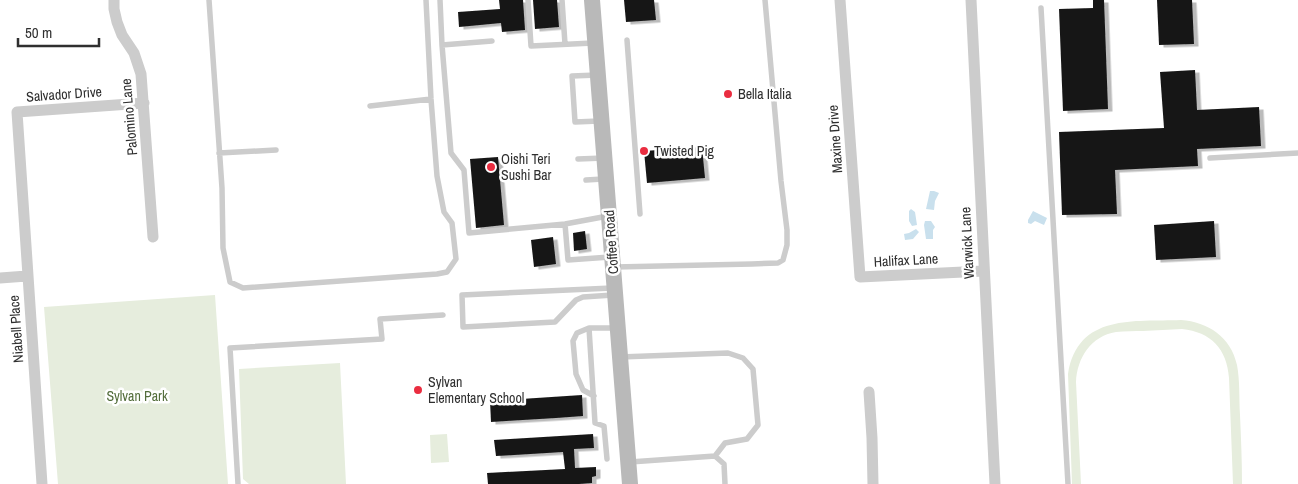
<svg xmlns="http://www.w3.org/2000/svg" width="1298" height="484" viewBox="0 0 1298 484" font-family="'Archivo Narrow',sans-serif">
<style>
.green{fill:#e6eddd}
.water{fill:#c9e0ed}
.building{fill:#161616;filter:url(#shadow)}
.lines{fill:none;stroke-linecap:round;stroke-linejoin:round}
.lane{stroke:#ccc;stroke-width:5.5}
.street{stroke:#ccc;stroke-width:11}
.secondary{stroke:#b9b9b9;stroke-width:16}
.poi-dot{fill:#ea2d40;stroke:#fff;stroke-width:2}
.labels{text-anchor:middle;stroke-width:5;stroke-linejoin:round;paint-order:stroke}
.street-label{font-size:14px;fill:#2f2f2f;stroke:#fff}
.poi-label{font-size:14px;fill:#2f2f2f;stroke:#fff;text-anchor:start}
.park-label{font-size:14px;fill:#536d3b;stroke:#fff}
</style>
<defs>
<filter id="shadow"><feDropShadow dx="4.5" dy="2.5" stdDeviation="0" flood-color="#0004"/></filter>
</defs>
<rect width="100%" height="100%" fill="#fff"/>
<path class="green" d="M215,295L228,484H58L44,307Z
M1181,320C1208,322 1231,337 1237,365C1240,381 1239,398 1240,415C1241,438 1242,461 1242,484H1233L1229,378C1227,349 1211,332 1182,329C1169,330 1156,330 1143,331C1135,331 1125,331 1116,332C1091,336 1077,358 1076,382L1081,484H1072L1068,374C1078,313 1134,322 1181,320Z
M340,363L346,484H249L243,479L239,369Z
M447,434L449,462L431,463L430,435Z"/>
<path class="water" d="M930,191H934L939,193L935,201L934,210L926,209Z
M911,209L915,212L917,225L912,226L909,221V211Z
M1033,211L1047,218L1044,225L1035,221L1031,224L1028,223V220Z
M925,221H931L935,227L933,230V239H926L924,225Z
M916,229L919,232L913,239L905,240L904,234L909,233Z"/>
<path class="building" d="M499,0H523L525,30L502,32L501,23L459,27L458,12L500,9Z
M533,0H557L559,27L535,29Z
M624,0H654L656,20L626,22Z
M1093,0H1104L1108,109L1063,111L1059,9L1093,8Z
M1157,0H1192L1194,44L1159,45Z
M1195,70L1197,110L1259,107L1261,146L1197,149L1198,166L1115,170L1117,214L1062,215L1059,132L1164,128L1160,72Z
M702,147L705,178L647,183L644,151Z
M498,157L504,225L476,228L470,159Z
M1214,221L1216,257L1156,260L1154,225Z
M585,231L587,249L574,251L573,233Z
M553,237L556,264L534,267L531,240Z
M582,395L583,416L556,418L491,422L490,401Z
M593,434L594,448L574,449L575,468L596,467V476L592,477V483L579,484H488L487,473L565,469L563,452L496,456L494,440Z"/>
<g class="lines">
<path class="lane" d="M209,0L222,188L223,248L230,282L243,288L437,274L447,272L456,259L452,223L444,212L437,176L431,99L426,0
M440,0L442,45L451,153L464,170L469,233L565,224L608,216
M528,0L531,46L593,43
M562,0L565,44
M1041,8L1068,484
M627,40L640,214
M442,45L492,41
M597,75L572,76L575,122L599,121
M370,106L431,99
M219,153L276,150
M1210,158L1298,153
M578,159L604,158
M586,180L603,179
M565,224L568,260L610,257
M615,267L752,264L778,263L783,260L787,245V230L781,181L765,0
M612,288L462,295L463,327L555,322L576,300L583,297L613,295
M589,328L595,423L604,426L607,459
M620,357L728,353L743,358L753,369L758,425L747,439L725,443L715,456L630,462
M594,396L583,390L576,374L573,341L577,333L589,328H615
M715,456L724,464L725,484
M238,484L230,348L382,339L380,319L443,315"/>
<path class="street" d="M114,0V9L117,22L122,35L134,53L141,74L153,237
M840,0L860,277L984,271
M971,0L995,484
M0,278L27,276
M869,392L872,438L873,484
M42,484L17,112L144,103"/>
<path class="secondary" d="M592,0L630,484"/>
</g>
<g class="poi-dot">
<circle cx="728" cy="94" r="5"/>
<circle cx="644" cy="151" r="5"/>
<circle cx="491" cy="167" r="5"/>
<circle cx="418" cy="390" r="5"/>
</g>
<g class="labels">
<g class="street-label">
<text transform="translate(64 94) rotate(-4)" y="5">Salvador Drive</text>
<text transform="translate(129 117) rotate(-95)" y="5">Palomino Lane</text>
<text transform="translate(835 139) rotate(-94)" y="5">Maxine Drive</text>
<text transform="translate(611 242) rotate(-94)" y="5">Coffee Road</text>
<text transform="translate(967 243) rotate(-93)" y="5">Warwick Lane</text>
<text transform="translate(906 260) rotate(-3)" y="5">Halifax Lane</text>
<text transform="translate(16 329) rotate(-94)" y="5">Niabell Place</text>
</g>
<g class="poi-label">
<text x="738" y="99">Bella Italia</text>
<text x="654" y="156">Twisted Pig</text>
<text x="501" y="164">Oishi Teri<tspan x="501" dy="16">Sushi Bar</tspan></text>
<text x="428" y="387">Sylvan<tspan x="428" dy="16">Elementary School</tspan></text>
</g>
<g class="park-label">
<text x="137" y="401">Sylvan Park</text>
</g>
</g>
<path d="M18 38v8h81v-8" fill="none" stroke="#2f2f2f" stroke-width="2.5"/>
<text x="25" y="38" font-size="15" fill="#2f2f2f" stroke="#ffffff" stroke-width="4" paint-order="stroke">50 m</text>
</svg>
